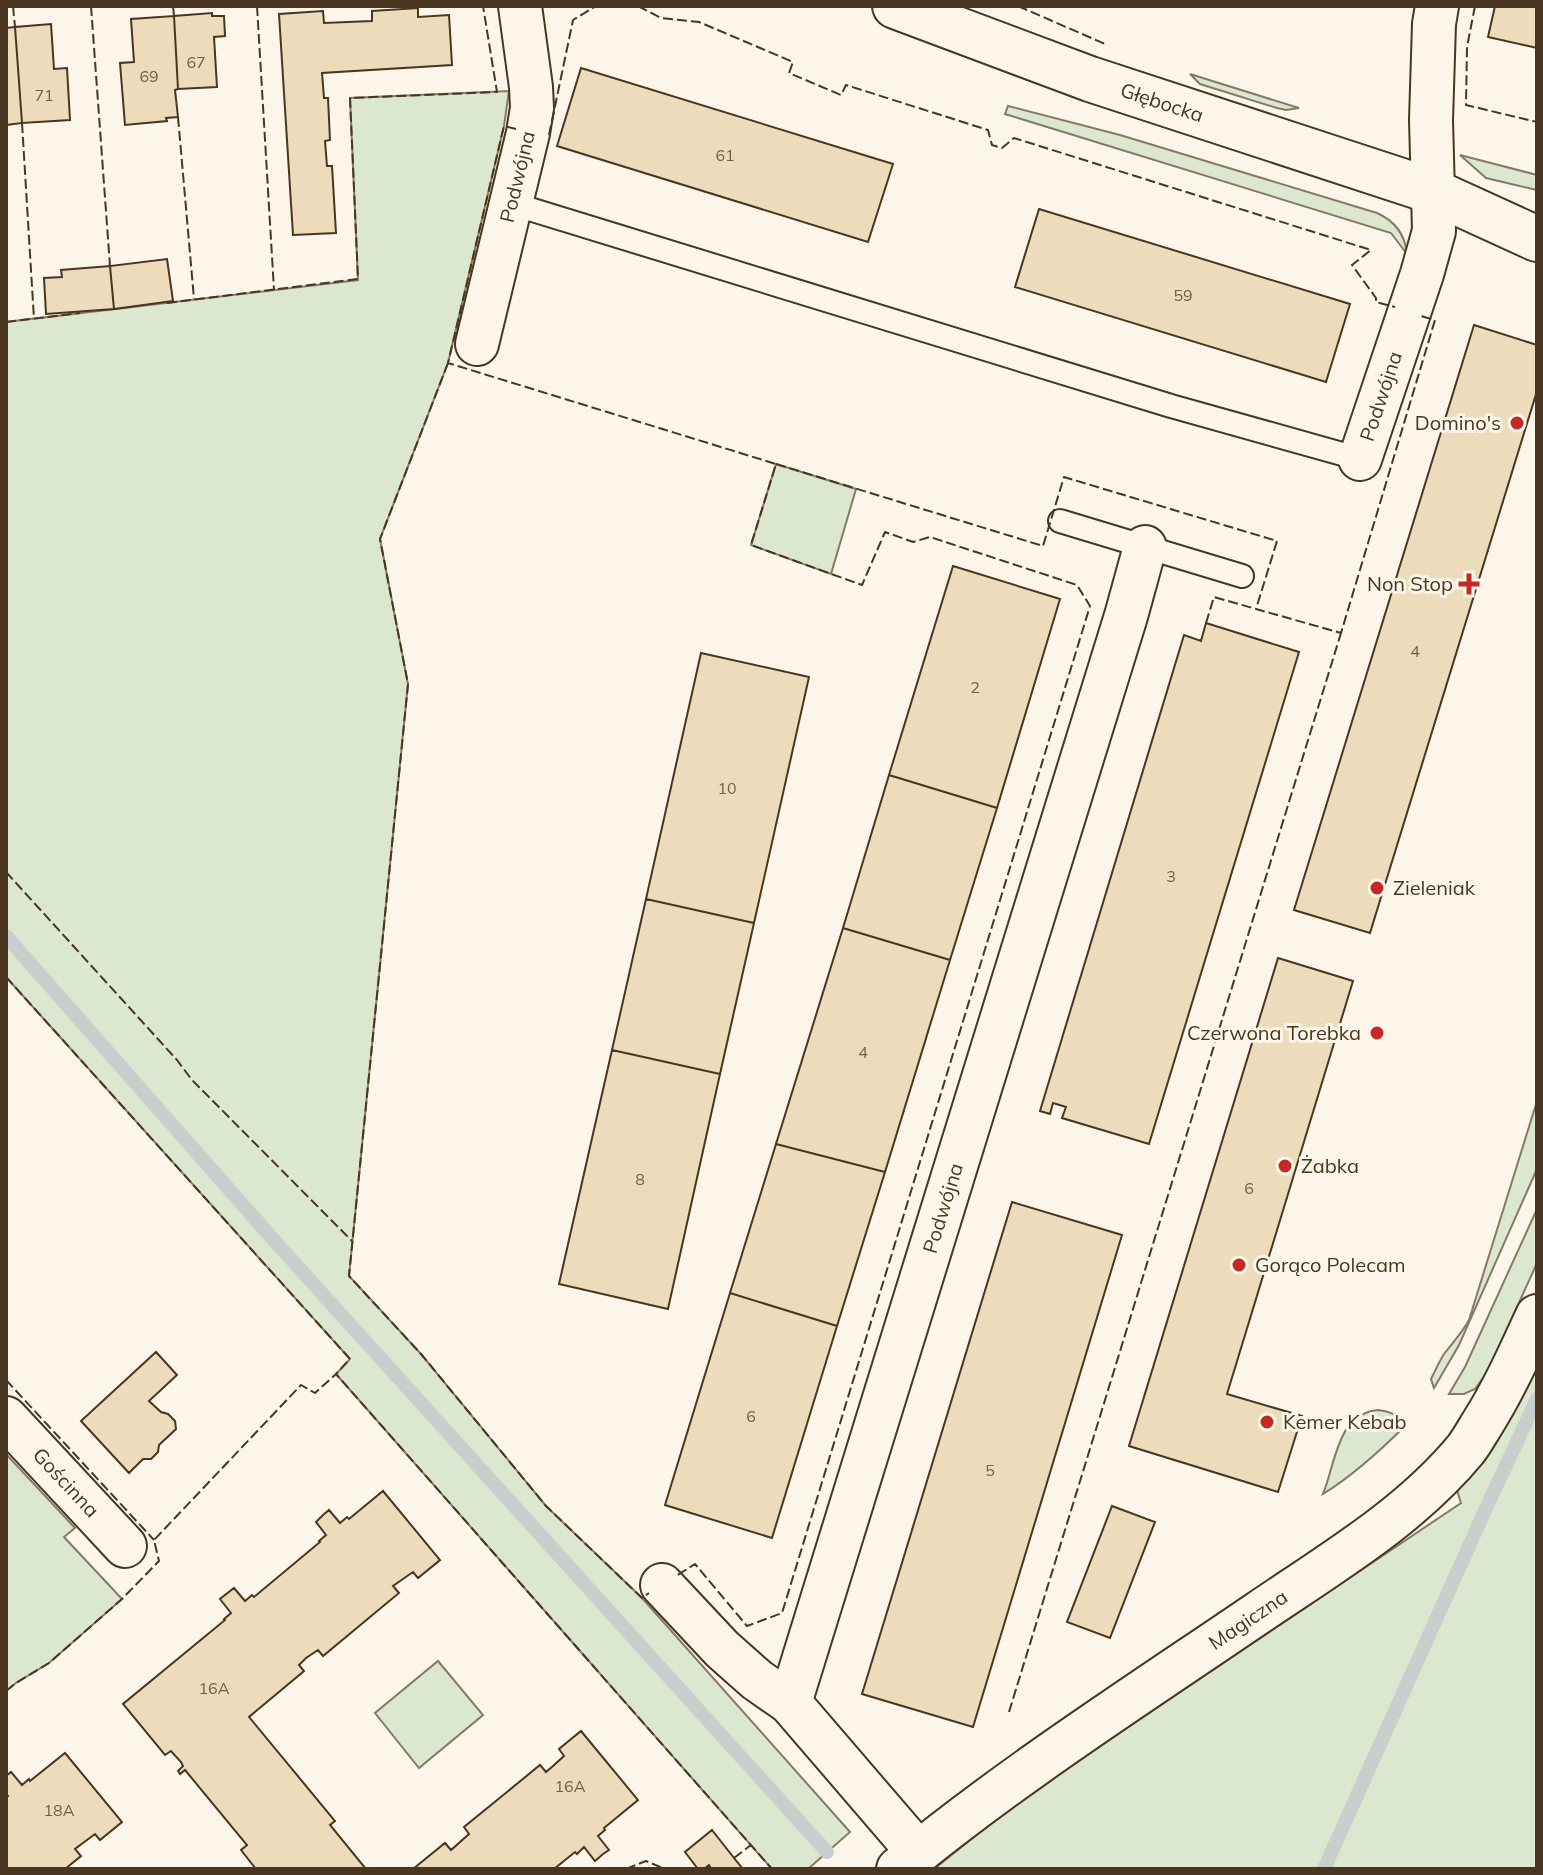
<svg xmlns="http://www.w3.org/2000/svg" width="1543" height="1875" viewBox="0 0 1543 1875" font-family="Mulish,sans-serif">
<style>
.green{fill:#dce7d0;stroke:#887966;stroke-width:2}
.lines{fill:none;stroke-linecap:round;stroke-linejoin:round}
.stream{stroke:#c9cecd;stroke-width:14}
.building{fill:#ecdcbc;stroke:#4a3520;stroke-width:2}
.service-casing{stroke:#4a3520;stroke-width:26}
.minor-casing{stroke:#4a3520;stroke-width:46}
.tertiary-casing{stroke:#4a3520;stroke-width:48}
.service{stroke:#fbf6e9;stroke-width:22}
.minor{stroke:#fbf6e9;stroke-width:42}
.tertiary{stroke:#fbf6e9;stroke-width:44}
.fence{stroke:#4a3520;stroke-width:2;stroke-dasharray:10 4;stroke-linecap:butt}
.poi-dot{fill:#c62828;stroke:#fbf6e9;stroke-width:3}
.labels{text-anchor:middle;stroke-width:6;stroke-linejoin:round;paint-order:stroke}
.number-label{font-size:16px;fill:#725f47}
.street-label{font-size:20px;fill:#4a3520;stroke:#fbf6e9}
.poi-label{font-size:20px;fill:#4a3520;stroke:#fbf6e9;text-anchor:start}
</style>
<rect width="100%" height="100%" fill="#fbf6e9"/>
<path class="green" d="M1190,74L1299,108L1286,110L1277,108L1200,84Z
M509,91L504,126L448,363L380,539L408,684L349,1276L421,1354L546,1506L642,1598L850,1832L808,1869H772L336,1374L350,1359L6,977V322L358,280L350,98Z
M1008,106L1120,135L1377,213C1395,221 1405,234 1407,254L1391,233L1005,114Z
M1460,155L1537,175V190L1486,178Z
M776,464L856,489L831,574L751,545Z
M1537,1101V1169L1459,1345L1434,1388L1431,1379C1435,1371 1439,1362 1444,1354C1453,1342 1462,1333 1469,1320Z
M1537,1209V1263L1488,1371L1475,1389L1464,1394H1449L1465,1367Z
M1537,1365V1869H934L1025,1796L1461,1503L1456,1487L1495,1441L1519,1404Z
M1378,1410C1389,1411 1399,1415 1407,1424C1381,1450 1354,1475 1323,1494C1336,1462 1337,1414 1378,1410Z
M6,1454L75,1528L64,1537L122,1599L49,1663L16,1683L6,1691Z
M438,1661L483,1715L419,1768L375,1713Z"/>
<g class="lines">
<path class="stream" d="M6,936L271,1237L827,1852
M1324,1869L1487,1506L1537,1399"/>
</g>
<path class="building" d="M1495,6H1537V48L1488,37Z
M418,8V17L449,15L452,65L322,73L324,98H328L330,140L325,141L327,166H332L336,233L293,235L279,14L323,11L324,23L372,21V11Z
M212,13V16H224L225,36L214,37L217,87L178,89L174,16Z
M174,16L178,89L175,90L178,117L166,118L167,121L125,125L120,63L134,62L131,19Z
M51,24L54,69L67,68L70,120L22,123L15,27Z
M15,27L22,123L6,125V28Z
M581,68L893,164L868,242L557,146Z
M1039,209L1350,304L1326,382L1015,287Z
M167,259L173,301L114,309L110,266Z
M110,266L114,309L46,314L44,278L62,277L61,270Z
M1474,325L1537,345V391L1370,933L1294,910Z
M953,566L1060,599L997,808L889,775Z
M1206,623L1299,652L1149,1144L1062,1118L1066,1107L1053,1103L1050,1114L1040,1111L1184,635L1201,641Z
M701,653L809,677L754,923L646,899Z
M889,775L997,808L950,960L843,928Z
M646,899L754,923L720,1074L612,1050Z
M843,928L950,960L885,1172L776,1144Z
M1278,958L1353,981L1227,1394L1302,1416L1278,1492L1129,1446Z
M612,1050L720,1074L668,1309L559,1284Z
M776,1144L885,1172L837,1326L730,1293Z
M1012,1202L1122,1235L973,1727L862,1694Z
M730,1293L837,1326L772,1538L665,1505Z
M156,1352L177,1375L149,1401L161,1412L168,1414L175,1421L176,1429L159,1445L158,1452L151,1459H143L129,1473L81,1421Z
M383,1491L440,1560L418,1578L413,1572L393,1586L399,1593L323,1656L318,1650L306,1658L299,1665L304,1671L249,1717L335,1821L330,1825L366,1869H256L241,1850L247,1845L185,1770L180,1774L178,1771L183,1766L181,1762L171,1751L165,1755L123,1704L225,1620L224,1619L231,1613L220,1599L234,1588L245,1601L252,1595L254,1597L320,1542L319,1541L326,1535L316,1522L323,1515L329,1510L340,1523L347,1517L349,1519Z
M1112,1506L1155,1522L1110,1638L1067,1622Z
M581,1731L638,1800L604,1828L605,1830L598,1836L609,1850L603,1854L595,1861L584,1847L577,1854L575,1852L554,1869H413L445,1843L451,1850L469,1834L464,1827L540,1765L546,1772L553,1766L564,1756L559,1749Z
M65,1753L122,1822L100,1840L95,1834L75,1849L81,1856L65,1869H6V1798L8,1796L6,1794V1776L11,1772L22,1785L29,1779L30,1781Z
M712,1830L734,1858L743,1869H711L709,1865L704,1869H698L685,1852Z"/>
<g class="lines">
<defs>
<path id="service" d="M510,203L1171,406L1360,459
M1060,521L1242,576"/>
<g id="minor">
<path id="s1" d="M477,344L528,133L532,108L531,87L520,6"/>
<path id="s2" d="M1360,459L1422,274L1434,231L1431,120L1434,24L1437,6"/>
<path id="s3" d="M6,1418L125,1546"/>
<path d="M662,1585L722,1649L757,1680L790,1703L918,1852"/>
<path id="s4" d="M790,1703L1126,616L1145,547"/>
<path id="s5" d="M898,1869C1011,1776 1136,1696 1258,1613C1330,1564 1410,1517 1466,1449C1472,1441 1477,1432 1482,1424C1504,1389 1520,1353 1537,1316"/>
</g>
<g id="tertiary">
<path id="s6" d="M895,6L1090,79L1432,191L1537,239"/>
</g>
</defs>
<use href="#service" class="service-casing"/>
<use href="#minor" class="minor-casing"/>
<use href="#tertiary" class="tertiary-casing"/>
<use href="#service" class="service"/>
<use href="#minor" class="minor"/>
<use href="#tertiary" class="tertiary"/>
<path class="fence" d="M13,6L15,27
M91,6L110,266
M173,6L174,16
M257,6L274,290
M638,6L661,18L699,22L793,62L789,73L841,95L846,85L988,130L992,145L1002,148L1014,138L1371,250L1352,265L1376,298V302L1395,307
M1018,6L1105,44
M1475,6L1467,47L1466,105L1537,122
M178,117L194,299
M22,123L34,319
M516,129L504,126L448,363L776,464L751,545L862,585L885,532L913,542L930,537L1077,585L1090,606L782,1613L747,1626L695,1564L676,1576
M549,135L573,20L596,6
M167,303L358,279L350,98L497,92L483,6
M6,322L80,313
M448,363L380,539L408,684L349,1276L421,1354L546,1506L642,1598L649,1593
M776,464L1043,546L1064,477L1277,541L1256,609L1341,633L1435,320L1421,316
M1206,623L1214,597L1256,609
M6,872L177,1060L192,1080L352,1241
M6,977L350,1359L336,1374
M6,1380L154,1540
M6,1691L16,1683L49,1663L122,1599L159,1561L154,1540L301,1385L315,1393L336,1374L772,1869
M1009,1712L1341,633
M734,1858L751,1845
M626,1869L646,1861L665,1869"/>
</g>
<g class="poi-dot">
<circle cx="1517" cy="423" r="8"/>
<path d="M1465 572h8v8h8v8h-8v8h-8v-8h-8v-8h8z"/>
<circle cx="1377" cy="888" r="8"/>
<circle cx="1377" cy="1033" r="8"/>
<circle cx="1285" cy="1166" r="8"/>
<circle cx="1239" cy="1265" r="8"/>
<circle cx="1267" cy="1422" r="8"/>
</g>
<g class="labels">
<g class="number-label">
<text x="196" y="68">67</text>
<text x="149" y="82">69</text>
<text x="44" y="101">71</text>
<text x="725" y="161">61</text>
<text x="1183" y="301">59</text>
<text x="1415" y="657">4</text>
<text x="975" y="693">2</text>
<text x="727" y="794">10</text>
<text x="1171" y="882">3</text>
<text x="863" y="1058">4</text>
<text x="640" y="1185">8</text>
<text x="1249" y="1194">6</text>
<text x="751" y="1422">6</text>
<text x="990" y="1476">5</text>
<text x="214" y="1694">16A</text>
<text x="570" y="1792">16A</text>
<text x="59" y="1816">18A</text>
</g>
<g class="street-label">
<text dy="7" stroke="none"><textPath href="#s6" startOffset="284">Głębocka</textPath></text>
<text dy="7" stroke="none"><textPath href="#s1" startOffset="172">Podwójna</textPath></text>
<text dy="7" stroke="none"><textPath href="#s2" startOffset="66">Podwójna</textPath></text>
<text dy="7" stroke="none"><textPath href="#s4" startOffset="518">Podwójna</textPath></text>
<text dy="7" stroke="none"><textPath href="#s3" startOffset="88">Gościnna</textPath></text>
<text dy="7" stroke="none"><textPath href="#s5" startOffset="430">Magiczna</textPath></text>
</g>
<g class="poi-label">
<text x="1501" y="430" text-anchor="end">Domino's</text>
<text x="1453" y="591" text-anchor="end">Non Stop</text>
<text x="1393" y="895">Zieleniak</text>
<text x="1361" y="1040" text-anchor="end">Czerwona Torebka</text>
<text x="1301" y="1173">Żabka</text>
<text x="1255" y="1272">Gorąco Polecam</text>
<text x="1283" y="1429">Kemer Kebab</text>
</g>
</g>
<rect width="1543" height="1875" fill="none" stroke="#4a3520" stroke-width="16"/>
</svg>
